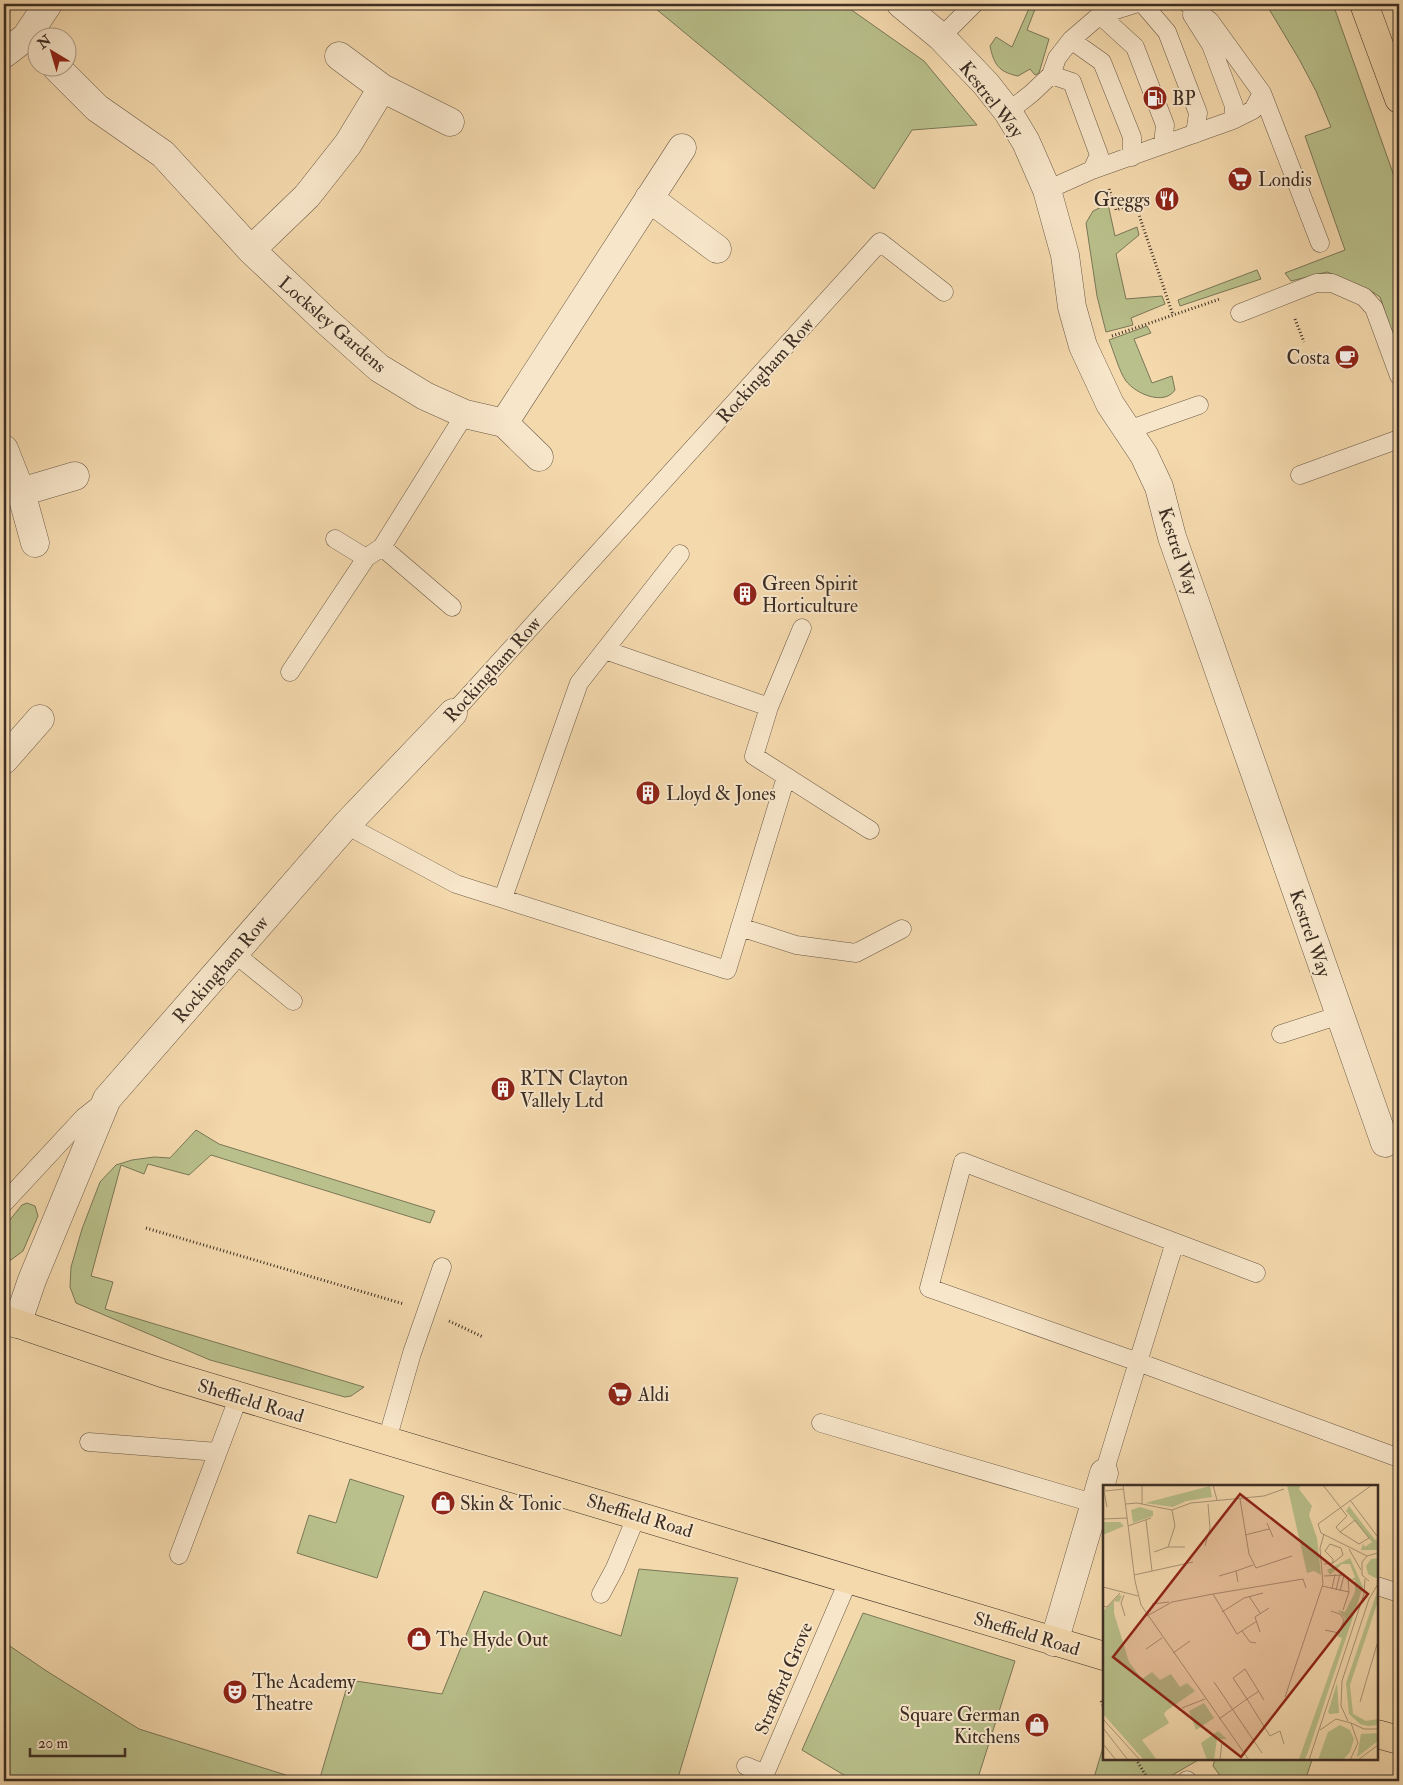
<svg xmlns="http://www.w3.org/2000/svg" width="1403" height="1785" viewBox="0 0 1403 1785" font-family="'IM FELL Double Pica',serif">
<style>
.green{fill:#b9c08b;stroke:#7a7758}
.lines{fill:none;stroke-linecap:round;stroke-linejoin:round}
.service-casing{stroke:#6a5946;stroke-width:19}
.minor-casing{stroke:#6a5946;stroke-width:29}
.trunk-casing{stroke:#3c2e24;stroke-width:29}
.path{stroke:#3c2e24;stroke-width:3;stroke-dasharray:1 2.5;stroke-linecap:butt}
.service{stroke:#f8e6ca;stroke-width:18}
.minor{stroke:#f8e6ca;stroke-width:28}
.trunk{stroke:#f4d9ad;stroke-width:28}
.labels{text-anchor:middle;stroke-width:4;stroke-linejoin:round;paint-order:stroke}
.poi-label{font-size:19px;fill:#3c2e24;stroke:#f8e6ca;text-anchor:start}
.street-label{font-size:19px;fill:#3c2e24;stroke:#f8e6ca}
.inset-road{fill:none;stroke:#aa9576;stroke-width:1}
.view{fill:#8f2418;fill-opacity:0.15;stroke:#8f2418;stroke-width:2.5}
.inset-edge{fill:none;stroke:#3c2e24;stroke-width:2.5}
</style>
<rect width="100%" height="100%" fill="#f4d9ad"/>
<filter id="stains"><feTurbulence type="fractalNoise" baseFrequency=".004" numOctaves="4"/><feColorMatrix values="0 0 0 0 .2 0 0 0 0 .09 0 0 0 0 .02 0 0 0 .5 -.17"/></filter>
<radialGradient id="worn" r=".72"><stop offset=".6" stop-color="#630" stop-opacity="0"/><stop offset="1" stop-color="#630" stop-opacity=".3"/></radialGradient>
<path class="green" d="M650,4H843L924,61L977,125L912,130L874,189Z
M1031,4H1037L1027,30L1049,39L1039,73L1035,75L1030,69L1018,76C999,72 994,65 990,46L996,37L1012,47Z
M1266,4H1333L1399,190V352L1380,297L1368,289L1327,272L1291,281L1285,273L1345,250L1305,136L1331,127L1316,91L1299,59Z
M1108,204L1115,236L1137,227L1139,235L1116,254L1126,299L1162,296L1165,304L1131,318L1133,325L1106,332L1097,296L1086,223L1093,211Z
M1257,270L1261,279L1180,306L1178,300Z
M1147,326L1151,333L1134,339L1152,383L1172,376L1175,390C1164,406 1136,394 1126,381C1119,371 1114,352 1109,340Z
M196,1130L219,1144L435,1211L430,1223L211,1155L189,1175L148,1164L144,1174L121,1165L91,1276L113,1282L105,1309L364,1387L351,1396L345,1397L210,1360L76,1303L70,1287L71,1267L82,1229L100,1182L116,1165L132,1160L154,1157L170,1158Z
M27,1203L35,1206L38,1216L23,1251L4,1265V1227L22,1205Z
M350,1479L404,1496L377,1578L297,1553L309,1515L336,1523Z
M639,1569L738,1578L677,1781H319L349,1680L442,1694L484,1591L621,1636Z
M863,1613L1015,1661L977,1781H854L802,1750Z
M4,1642L45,1670L139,1729L305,1781H4Z
M1104,1744V1759H1200L1162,1781H1093Z
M1215,1759H1309L1312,1760L1305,1781H1224L1213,1766Z"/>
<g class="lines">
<defs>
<path id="service" d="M1143,4L1167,32L1198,113L1195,134
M1100,15L1135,47L1165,125L1163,145
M1192,15L1211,45L1234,106L1233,120
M941,37L974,4
M1071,40L1102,62L1132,137V157
M1051,75L1072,82L1099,155L1092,170
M1262,93L1320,243
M1008,112L1032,93L1051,75L1057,58L1071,40L1100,15L1135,4
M1047,190L1092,170L1233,120L1253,110L1262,93L1210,21L1188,4
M1240,313L1316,283H1332L1364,297L1374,308L1399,376
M1128,430L1199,405
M1300,475L1399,439
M335,539L366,558
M452,607L382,547L465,414
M802,628L769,707L754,756L870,830
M605,650L769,707
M290,672L366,558L382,547
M453,713L880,242L944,292
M346,825L456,884L727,970L786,777
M503,898L579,683L680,554
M740,927L796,945L856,953L902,929
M234,953L293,1001
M1281,1034L1340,1015
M4,1203L84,1117L103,1102
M1175,1242L1138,1362L1399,1458
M821,1423L1103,1506
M387,1440L412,1353L442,1267
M89,1442L218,1452
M1104,1473L1138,1362L929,1288L963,1162L1256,1273
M179,1555L239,1396
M1377,1586L1399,1593
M601,1594L615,1568L637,1515
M746,1766L765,1774L849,1579
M1187,1780L1188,1781"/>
<path id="minor" d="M901,4L941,37L986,84L1008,112L1026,142L1047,190L1065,255L1072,307L1083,346L1110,404L1144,455L1159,487L1172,537L1385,1143
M4,54L26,37L48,4
M339,56L382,88L450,122
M57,68L97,108L163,154L251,250L324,319L379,368L425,396L465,414L504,423L682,148
M649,198L717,249
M251,250L307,196L348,144L382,88
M504,423L539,457
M4,449L21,492L35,543
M21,492L75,476
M4,760L40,719
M17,1324L32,1280L107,1099L346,825L453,713
M1054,1642L1104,1473"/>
<path id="trunk" d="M1364,4L1399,99
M4,1319L162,1373L1104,1656
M1377,1734L1399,1740"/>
</defs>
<use href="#service" class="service-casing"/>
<use href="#minor" class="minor-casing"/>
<use href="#trunk" class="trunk-casing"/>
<path class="path" d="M1109,189L1116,210L1135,203L1173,315
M1295,319L1304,342
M1112,336L1220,299
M146,1228L404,1304
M449,1321L483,1337
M1101,1701L1104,1707
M1136,1759L1149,1781"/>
<use href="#service" class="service"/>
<use href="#minor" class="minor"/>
<use href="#trunk" class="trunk"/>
</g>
<defs>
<symbol id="fuel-disc" viewBox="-11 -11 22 22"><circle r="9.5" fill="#8f2418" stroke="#f8e6ca"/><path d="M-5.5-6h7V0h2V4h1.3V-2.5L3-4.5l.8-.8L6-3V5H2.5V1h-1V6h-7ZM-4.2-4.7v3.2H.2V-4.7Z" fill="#fff"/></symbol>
<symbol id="supermarket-disc" viewBox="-11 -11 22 22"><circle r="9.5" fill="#8f2418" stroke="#f8e6ca"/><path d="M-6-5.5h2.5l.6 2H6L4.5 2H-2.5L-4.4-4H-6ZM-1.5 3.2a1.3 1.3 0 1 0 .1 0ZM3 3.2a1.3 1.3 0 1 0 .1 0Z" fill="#fff"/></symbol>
<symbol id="restaurant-disc" viewBox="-11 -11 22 22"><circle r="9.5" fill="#8f2418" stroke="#f8e6ca"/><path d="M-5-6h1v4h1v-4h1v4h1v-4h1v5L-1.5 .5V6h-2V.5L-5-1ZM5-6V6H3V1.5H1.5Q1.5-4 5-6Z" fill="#fff"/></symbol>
<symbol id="cafe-disc" viewBox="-11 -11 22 22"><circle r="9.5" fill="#8f2418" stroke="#f8e6ca"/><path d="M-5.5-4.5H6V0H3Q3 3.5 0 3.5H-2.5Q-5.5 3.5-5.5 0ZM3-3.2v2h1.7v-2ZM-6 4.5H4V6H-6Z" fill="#fff"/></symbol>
<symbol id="building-disc" viewBox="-11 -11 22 22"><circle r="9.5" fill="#8f2418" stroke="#f8e6ca"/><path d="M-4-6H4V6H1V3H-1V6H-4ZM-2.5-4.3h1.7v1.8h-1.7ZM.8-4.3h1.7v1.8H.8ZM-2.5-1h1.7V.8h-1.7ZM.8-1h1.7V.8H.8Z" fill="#fff"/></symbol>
<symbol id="shop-disc" viewBox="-11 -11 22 22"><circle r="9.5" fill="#8f2418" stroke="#f8e6ca"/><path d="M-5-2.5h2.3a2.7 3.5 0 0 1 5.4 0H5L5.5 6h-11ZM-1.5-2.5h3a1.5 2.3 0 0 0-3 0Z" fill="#fff"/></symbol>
<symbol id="theatre-disc" viewBox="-11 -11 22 22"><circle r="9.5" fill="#8f2418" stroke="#f8e6ca"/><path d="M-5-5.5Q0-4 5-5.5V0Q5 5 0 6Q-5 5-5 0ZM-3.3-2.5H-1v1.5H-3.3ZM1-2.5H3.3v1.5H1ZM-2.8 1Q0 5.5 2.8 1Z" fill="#fff"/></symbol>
</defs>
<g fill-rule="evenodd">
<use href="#fuel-disc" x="1141" y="84" width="28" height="28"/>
<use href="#supermarket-disc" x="1226" y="165" width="28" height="28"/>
<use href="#restaurant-disc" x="1153" y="185" width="28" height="28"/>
<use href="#cafe-disc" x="1333" y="343" width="28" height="28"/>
<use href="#building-disc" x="731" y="580" width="28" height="28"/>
<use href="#building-disc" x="634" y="779" width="28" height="28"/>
<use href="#building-disc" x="489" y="1075" width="28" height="28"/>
<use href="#supermarket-disc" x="606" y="1380" width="28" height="28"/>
<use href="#shop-disc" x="429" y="1489" width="28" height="28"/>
<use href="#shop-disc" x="405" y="1625" width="28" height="28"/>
<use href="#theatre-disc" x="221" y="1678" width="28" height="28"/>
<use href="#shop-disc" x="1023" y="1711" width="28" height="28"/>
</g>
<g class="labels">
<g class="poi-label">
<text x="1172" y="105">BP</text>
<text x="1258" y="186">Londis</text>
<text x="1150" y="206" text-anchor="end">Greggs</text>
<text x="1330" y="364" text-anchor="end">Costa</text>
<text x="762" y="590">Green Spirit<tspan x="762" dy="22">Horticulture</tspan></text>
<text x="666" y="800">Lloyd &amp; Jones</text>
<text x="520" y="1085">RTN Clayton<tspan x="520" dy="22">Vallely Ltd</tspan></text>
<text x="638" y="1401">Aldi</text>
<text x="460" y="1510">Skin &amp; Tonic</text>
<text x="436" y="1646">The Hyde Out</text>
<text x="252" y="1688">The Academy<tspan x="252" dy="22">Theatre</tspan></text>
<text x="1020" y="1721" text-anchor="end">Square German<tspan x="1020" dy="22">Kitchens</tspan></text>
</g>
<g class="street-label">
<text transform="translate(992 99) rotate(52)" y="7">Kestrel Way</text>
<text transform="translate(333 324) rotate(41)" y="7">Locksley Gardens</text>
<text transform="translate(765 370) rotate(-48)" y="7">Rockingham Row</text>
<text transform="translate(1179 551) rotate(72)" y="7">Kestrel Way</text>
<text transform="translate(492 669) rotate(-48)" y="7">Rockingham Row</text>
<text transform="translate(1311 933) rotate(71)" y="7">Kestrel Way</text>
<text transform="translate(220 969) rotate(-49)" y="7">Rockingham Row</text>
<text transform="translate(251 1400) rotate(17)" y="7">Sheffield Road</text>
<text transform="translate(640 1515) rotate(17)" y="7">Sheffield Road</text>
<text transform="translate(1027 1633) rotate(17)" y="7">Sheffield Road</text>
<text transform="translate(783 1678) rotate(-67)" y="7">Strafford Grove</text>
</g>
</g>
<g transform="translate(1103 1485)">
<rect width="275" height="275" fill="#f4d9ad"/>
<path d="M184,0H198L196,4L209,21L206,30L214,53L218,90L211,86L204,88ZM107,1L109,12L83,16L70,22L42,18ZM246,21L272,55L275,54V65H258L260,59L262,62L269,57L243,26ZM37,22L50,26V31L30,38L28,25ZM0,37H17L21,41L0,50ZM247,73L260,102L205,267L202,274H196L239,153L234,151L242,134L235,125L242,127L252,107V95H248L252,92L247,79H239L227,90L224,85ZM275,73V93H272L265,89L263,81L268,74ZM275,104V116L247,200L250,229L263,236L275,234V240L265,241L257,239L246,229L243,198ZM16,110L19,111L16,117L11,116V128L26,177L39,194L49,187L57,195L68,189L77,202L84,198L92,206L63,226L61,229L66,238L39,255L54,275H41L0,229V126ZM234,198L236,228L227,229L225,227ZM101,218L111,233L93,245L86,226ZM237,240L247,245L251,254L247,267L240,275H215L225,247ZM115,246L124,254H114L111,275H104L98,258ZM275,248V256L254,272L258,249Z" fill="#b9c08b"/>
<path class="inset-road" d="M1,0L2,6L21,4M20,0L32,96L38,120L146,275M110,0L114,15M220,0L244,31L233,42L237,47L256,59L266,53L252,35L237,47M1,6L4,22M137,14L146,69L153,83L189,71M247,15L274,51M23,19L34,18L69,25L88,18L161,11L181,4M39,19V0M0,34L24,33M43,35L49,86M164,38L170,52M25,41L48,33M142,50L166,44M102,61L107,43L105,19M65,62L72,41L69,25M246,64L258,85M51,67L65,62H82M264,71L218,48L215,39L269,0M221,79L230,78L240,70L238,63L227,59L222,66L230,74V78M31,90L90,77M116,91L133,86M266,96L259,90V77L264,71L275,68M135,97L133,86L150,80M219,101L246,107L245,93L241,90L221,91M0,102L35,111M229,104L232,89M233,105L237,89M237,106L241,90M110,109L134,149L154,136M21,110L18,118L22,131M146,111L157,128M49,119L66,117M0,121L4,122L17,108M240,125L246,107M119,127L141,113L160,108M44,131L69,117L110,109L200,94L203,103M222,145L236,148L241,135L237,129L228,126M139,146L147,157L153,158M157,147L152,132L166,123M43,164L59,153M70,168L87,156M111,197L159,268M156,206L144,214L167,251L177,246L181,259M182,212L220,99L217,63L221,49M257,217L275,156M79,223L102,214M0,234L37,275M116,234L144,214L130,193L142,184L161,215M245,236L238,221L239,196L266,114L275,99M248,238L261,244H275M0,243L25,275M217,245L233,234L248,238L255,258L247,275M0,259L13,275M117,275L119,256M206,275L261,109L262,94M255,275L275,260"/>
<path class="view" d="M137,9L265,109L138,272L10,172Z"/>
<rect width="275" height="275" class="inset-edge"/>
</g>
<rect width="1403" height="1785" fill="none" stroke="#f4d9ad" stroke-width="20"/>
<rect x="5" y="5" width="1393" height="1775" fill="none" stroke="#3c2e24" stroke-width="2.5"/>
<rect x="10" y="10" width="1383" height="1765" fill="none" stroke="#3c2e24"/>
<g transform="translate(52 52) rotate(322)"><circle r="24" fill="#f8e6ca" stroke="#ad9c88"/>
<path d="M0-4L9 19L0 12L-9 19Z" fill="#8f2418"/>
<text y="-8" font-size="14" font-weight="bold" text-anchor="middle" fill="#3c2e24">N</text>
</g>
<path d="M30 1748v8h95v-8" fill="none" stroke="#3c2e24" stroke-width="2.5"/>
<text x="38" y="1748" font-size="15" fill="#3c2e24" stroke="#f8e6ca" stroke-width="4" paint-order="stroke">20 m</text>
<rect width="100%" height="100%" filter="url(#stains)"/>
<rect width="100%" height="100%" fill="url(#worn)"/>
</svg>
